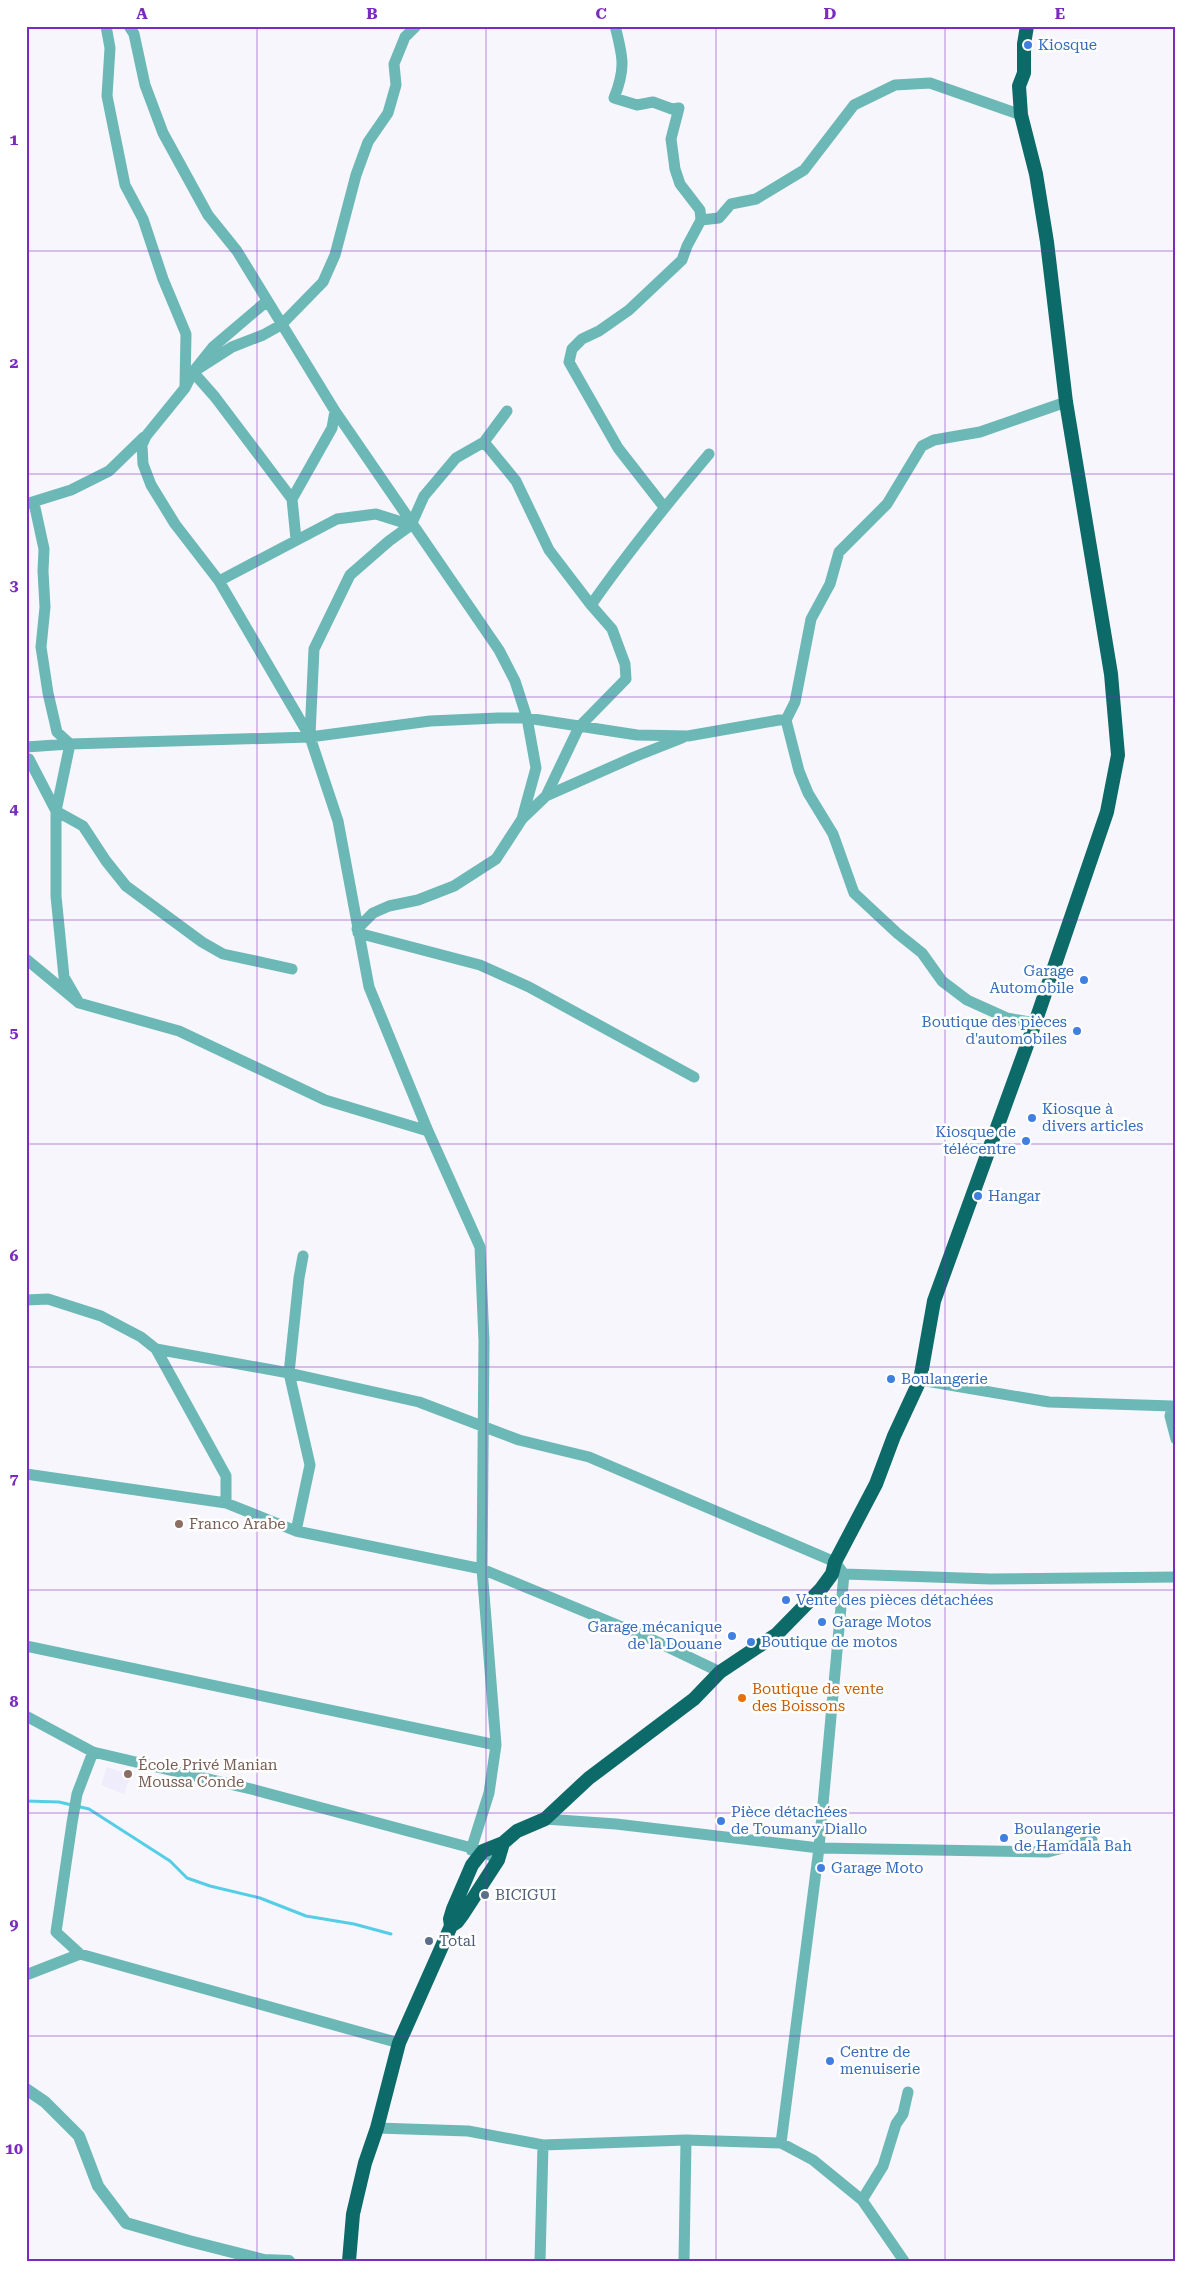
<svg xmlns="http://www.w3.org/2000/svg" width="1202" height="2287" font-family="'Roboto Serif',serif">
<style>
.built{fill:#efedfc}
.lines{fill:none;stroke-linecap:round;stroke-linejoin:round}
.stream{stroke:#55cde6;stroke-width:3}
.minor{stroke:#6bb8b6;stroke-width:11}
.tertiary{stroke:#6bb8b6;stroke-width:12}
.trunk{stroke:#0c6a69;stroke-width:14}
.grid{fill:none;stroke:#7b2cbf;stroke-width:1;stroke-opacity:0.55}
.shop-dot{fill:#3f7fe0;stroke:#fff;stroke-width:2}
.education-dot{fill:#8d6e63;stroke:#fff;stroke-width:2}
.food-dot{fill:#e8710a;stroke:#fff;stroke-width:2}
.service-dot{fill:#5c6f8a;stroke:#fff;stroke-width:2}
.labels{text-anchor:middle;stroke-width:5;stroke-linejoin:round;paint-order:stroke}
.shop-label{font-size:15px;fill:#366cbe;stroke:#fff;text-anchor:start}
.education-label{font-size:15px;fill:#785e54;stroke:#fff;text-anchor:start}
.food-label{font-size:15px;fill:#c56008;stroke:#fff;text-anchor:start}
.service-label{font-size:15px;fill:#4e5e75;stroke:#fff;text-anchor:start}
.neatline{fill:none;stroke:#7b2cbf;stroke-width:2}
.grid-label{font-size:16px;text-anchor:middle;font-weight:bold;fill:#7b2cbf}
</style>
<rect width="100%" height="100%" fill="#f7f6fc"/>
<!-- built -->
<path class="built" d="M 107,1767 L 131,1775 L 124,1794 L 101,1785 Z"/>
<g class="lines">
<!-- stream -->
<path class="stream" d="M 26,1801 L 59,1802 L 89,1809 L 170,1861 L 187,1878 L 210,1886 L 260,1898 L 306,1916 L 354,1924 L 391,1934"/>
<!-- minor -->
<path class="minor" d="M 106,26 L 110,48 L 107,96 L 125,185 L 143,219 L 163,279 L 186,334 L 185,386
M 129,26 L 134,34 L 145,85 L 163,133 L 208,215 L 237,251 L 335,411 L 499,650 L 515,681 L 527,718 L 536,768 L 522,819 L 496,859 L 454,886 L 418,900 L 389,906 L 373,913 L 357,929
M 416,26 L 405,37 L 394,64 L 396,85 L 388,113 L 368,142 L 356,175 L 335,255 L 323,282 L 281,325 L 263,335 L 232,347 L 193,372 L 185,388 L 146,436 L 142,445 L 143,464 L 151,485 L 175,524 L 219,581 L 310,737 L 338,821 L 369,987 L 428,1131 L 480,1247 L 484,1341 L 482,1569 L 496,1745 L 489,1793 L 471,1850
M 615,26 C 623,57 626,68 614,98 L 637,105 L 653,102 L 672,109 L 679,108 L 671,139 L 675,169 L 680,184 L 700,210 L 701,220 L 687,246 L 682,260 L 629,310 L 599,331 L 582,339 L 572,349 L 569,362 L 618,448 L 664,507
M 701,220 L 719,218 L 731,204 L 756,199 L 804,170 L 854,105 L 895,85 L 930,83 L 1021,115
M 267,301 L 213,347 L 193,372 L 215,397 L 292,499 L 296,539
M 484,442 L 516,481 L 549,550 L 591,605 L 612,629 L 625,664 L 626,679 L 579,727 L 546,796 L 523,818
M 292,499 L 332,428 L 335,411
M 34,503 L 44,549 L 43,571 L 45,607 L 41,647 L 48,693 L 57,732 L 70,744 L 56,811 L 56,896 L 64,977 L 79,1003
M 26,504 L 71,490 L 109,471 L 144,437
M 219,581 L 337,519 L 376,514 L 411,525
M 591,605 C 628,552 667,504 709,454
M 786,720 L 799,771 L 808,793 L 833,834 L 854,893 L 897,933 L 922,953 L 942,981 L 967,1000 L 1007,1018 L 1035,1023
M 310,735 L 314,649 L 350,575 L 389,541 L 411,525 L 424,496 L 456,458 L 484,442 L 507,411
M 26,747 L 70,744 L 310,737 L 430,721 L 498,718 L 527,718 L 637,735 L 688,736 L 779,720 L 786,720 L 795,702 L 811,619 L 830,584 L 839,552 L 887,504 L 922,446 L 934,440 L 980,432 L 1066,402
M 26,758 L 29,759 L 56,811 L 83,826 L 106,861 L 126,886 L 202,942 L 223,954 L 292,969
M 546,796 L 634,757 L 682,738
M 358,933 L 480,965 L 529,987 L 694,1077
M 26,959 L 79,1003 L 179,1031 L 325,1100 L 428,1131
M 26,1300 L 48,1299 L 101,1316 L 141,1337 L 156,1349 L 289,1373 L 419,1402 L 519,1440 L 589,1457 L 835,1562 L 844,1574 L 991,1579 L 1176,1577
M 156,1349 L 226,1476 L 226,1503
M 920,1380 L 1049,1402 L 1172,1406 L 1170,1416 L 1176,1439
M 26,1474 L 226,1503 L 296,1531 L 482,1569 L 651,1639 L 720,1672
M 296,1531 L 310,1465 L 289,1373 L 299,1278 L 303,1256
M 844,1574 L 819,1848 L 781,2143 L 813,2160 L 862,2200 L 904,2261
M 26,1646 L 496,1745
M 26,1716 L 93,1752 L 255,1790 L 483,1851 L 498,1860
M 93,1752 L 77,1794 L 72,1823 L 56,1932 L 80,1954 L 399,2043
M 545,1819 L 616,1824 L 819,1848 L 1048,1852 L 1092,1840
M 26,1975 L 80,1954
M 377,2128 L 468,2131 L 543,2145 L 686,2140 L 781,2143
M 862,2200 L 883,2166 L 896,2124 L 903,2114 L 908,2092
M 540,2261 L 543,2145
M 684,2261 L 686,2140"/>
<!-- tertiary -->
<path class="tertiary" d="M 26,2089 L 45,2102 L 79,2136 L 98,2186 L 126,2223 L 189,2241 L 264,2260 L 289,2261"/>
<!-- trunk -->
<path class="trunk" d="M 451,1926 L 457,1922 L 463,1914 L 498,1860 L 503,1843
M 349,2261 L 353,2214 L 365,2163 L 377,2128 L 399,2043 L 451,1926 L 450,1919 L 453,1909 L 472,1865 L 483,1851 L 503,1843 L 517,1831 L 545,1819 L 589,1778 L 694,1699 L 720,1672 L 777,1634 L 821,1589 L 832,1574 L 835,1562 L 876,1484 L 894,1436 L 920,1380 L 934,1301 L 1035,1023 L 1107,812 L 1118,755 L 1111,674 L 1066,402 L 1047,242 L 1036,174 L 1021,115 L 1019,86 L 1024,73 L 1024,44 L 1027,26"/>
</g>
<!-- grid -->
<path class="grid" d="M 257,26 L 257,2261M 486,26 L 486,2261M 716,26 L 716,2261M 945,26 L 945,2261M 26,251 L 1176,251M 26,474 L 1176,474M 26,697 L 1176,697M 26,920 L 1176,920M 26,1144 L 1176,1144M 26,1367 L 1176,1367M 26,1590 L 1176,1590M 26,1813 L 1176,1813M 26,2036 L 1176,2036"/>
<!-- markers -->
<g class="shop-dot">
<circle cx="1028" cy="45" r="5"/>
<circle cx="1084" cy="980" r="5"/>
<circle cx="1077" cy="1031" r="5"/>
<circle cx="1032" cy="1118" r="5"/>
<circle cx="1026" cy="1141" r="5"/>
<circle cx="978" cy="1196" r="5"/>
<circle cx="891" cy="1379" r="5"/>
<circle cx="786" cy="1600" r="5"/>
<circle cx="822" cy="1622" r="5"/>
<circle cx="732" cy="1636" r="5"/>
<circle cx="751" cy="1642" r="5"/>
<circle cx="721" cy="1821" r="5"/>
<circle cx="1004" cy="1838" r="5"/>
<circle cx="821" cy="1868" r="5"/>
<circle cx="830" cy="2061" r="5"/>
</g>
<g class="education-dot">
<circle cx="179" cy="1524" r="5"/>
<circle cx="128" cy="1774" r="5"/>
</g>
<circle class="food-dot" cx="742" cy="1698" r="5"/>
<g class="service-dot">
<circle cx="485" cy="1895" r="5"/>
<circle cx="429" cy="1941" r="5"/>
</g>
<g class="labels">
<!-- shop labels -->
<g class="shop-label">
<text x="1038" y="50">Kiosque</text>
<text x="1074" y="976" text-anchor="end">Garage<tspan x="1074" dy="17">Automobile</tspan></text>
<text x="1067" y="1027" text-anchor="end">Boutique des pièces<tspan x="1067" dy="17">d'automobiles</tspan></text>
<text x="1042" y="1114">Kiosque à<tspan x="1042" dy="17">divers articles</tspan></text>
<text x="1016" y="1137" text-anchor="end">Kiosque de<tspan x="1016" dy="17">télécentre</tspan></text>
<text x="988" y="1201">Hangar</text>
<text x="901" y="1384">Boulangerie</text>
<text x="796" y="1605">Vente des pièces détachées</text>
<text x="832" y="1627">Garage Motos</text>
<text x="722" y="1632" text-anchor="end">Garage mécanique<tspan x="722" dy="17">de la Douane</tspan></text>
<text x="761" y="1647">Boutique de motos</text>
<text x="731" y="1817">Pièce détachées<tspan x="731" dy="17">de Toumany Diallo</tspan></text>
<text x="1014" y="1834">Boulangerie<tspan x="1014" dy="17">de Hamdala Bah</tspan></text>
<text x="831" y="1873">Garage Moto</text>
<text x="840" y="2057">Centre de<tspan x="840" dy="17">menuiserie</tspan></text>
</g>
<!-- education labels -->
<g class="education-label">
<text x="189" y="1529">Franco Arabe</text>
<text x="138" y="1770">École Privé Manian<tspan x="138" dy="17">Moussa Conde</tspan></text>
</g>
<!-- food labels -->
<g class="food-label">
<text x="752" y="1694">Boutique de vente<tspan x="752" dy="17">des Boissons</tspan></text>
</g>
<!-- service labels -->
<g class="service-label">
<text x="495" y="1900">BICIGUI</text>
<text x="439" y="1946">Total</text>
</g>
</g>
<!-- border -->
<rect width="1202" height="2287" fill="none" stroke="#ffffff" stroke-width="55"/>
<rect x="28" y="28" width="1146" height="2232" class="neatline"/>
<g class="grid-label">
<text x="142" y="19">A</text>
<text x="372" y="19">B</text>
<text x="601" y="19">C</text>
<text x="830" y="19">D</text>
<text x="1060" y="19">E</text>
<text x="14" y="145">1</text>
<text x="14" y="368">2</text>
<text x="14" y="591">3</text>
<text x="14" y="814">4</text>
<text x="14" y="1038">5</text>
<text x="14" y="1261">6</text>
<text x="14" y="1484">7</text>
<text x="14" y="1707">8</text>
<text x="14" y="1930">9</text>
<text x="14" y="2154">10</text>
</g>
</svg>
